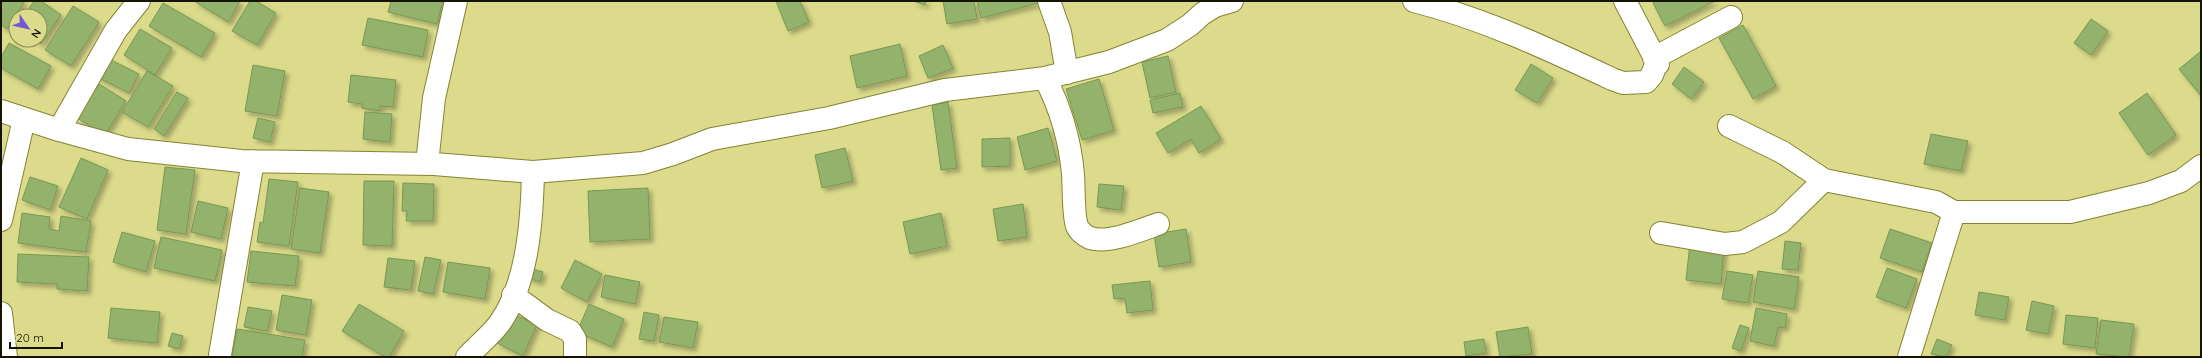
<svg xmlns="http://www.w3.org/2000/svg" width="2202" height="358" font-family="Quicksand,sans-serif">
<style>
.building{fill:#93b36d;stroke:#799752;filter:url(#shadow)}
.lines{fill:none;stroke-linecap:round;stroke-linejoin:round}
.minor-casing{stroke:#848333;stroke-width:24}
.minor{stroke:#fff;stroke-width:22}
</style>
<defs>
<filter id="shadow"><feDropShadow dx="3.5" dy="3.5" stdDeviation="2" flood-color="#0004"/></filter>
</defs>
<rect width="100%" height="100%" fill="#dbdb8b"/>
<!-- building -->
<path class="building" d="M 1,1 L 25,1 L 7,29 L 1,25 Z
M 34,1 L 41,1 L 61,15 L 41,44 L 35,40 L 40,40 L 40,16 L 24,16 Z
M 194,1 L 240,1 L 228,22 Z
M 250,1 L 256,1 L 276,13 L 257,45 L 232,31 Z
M 391,1 L 443,1 L 437,24 L 388,12 Z
M 776,1 L 800,1 L 809,22 L 788,31 Z
M 913,1 L 926,1 L 925,5 Z
M 943,1 L 974,1 L 977,19 L 947,24 Z
M 977,1 L 1039,1 L 1039,3 L 981,18 Z
M 1657,1 L 1715,1 L 1665,26 L 1653,3 Z
M 163,3 L 215,33 L 201,57 L 149,26 Z
M 73,6 L 99,22 L 71,66 L 45,50 Z
M 368,18 L 428,30 L 423,57 L 362,45 Z
M 2091,19 L 2108,31 L 2091,55 L 2074,43 Z
M 1743,25 L 1776,86 L 1753,99 L 1719,38 Z
M 140,29 L 172,48 L 155,75 L 124,55 Z
M 9,43 L 51,66 L 38,89 L 1,68 L 1,57 Z
M 900,44 L 907,76 L 857,88 L 850,56 Z
M 943,45 L 953,68 L 928,78 L 919,56 Z
M 2201,51 L 2201,96 L 2179,69 Z
M 1168,56 L 1176,92 L 1150,98 L 1142,62 Z
M 105,57 L 139,74 L 129,93 L 95,76 Z
M 1531,64 L 1553,78 L 1537,103 L 1515,90 Z
M 253,65 L 285,71 L 277,116 L 245,111 Z
M 1684,67 L 1704,82 L 1691,99 L 1672,84 Z
M 147,71 L 173,86 L 148,127 L 122,112 Z
M 351,75 L 396,80 L 393,107 L 380,106 L 380,111 L 362,108 L 362,104 L 348,102 Z
M 1099,79 L 1114,130 L 1082,140 L 1066,89 Z
M 99,84 L 126,101 L 105,135 L 77,118 Z
M 177,92 L 188,98 L 164,136 L 154,129 Z
M 1180,93 L 1183,107 L 1153,113 L 1150,100 Z
M 2147,93 L 2176,135 L 2148,155 L 2119,113 Z
M 948,102 L 957,168 L 941,170 L 932,105 Z
M 1201,106 L 1221,139 L 1199,153 L 1191,139 L 1168,153 L 1156,133 Z
M 365,112 L 392,114 L 390,142 L 363,139 Z
M 258,118 L 275,122 L 270,142 L 253,138 Z
M 1048,128 L 1057,161 L 1025,170 L 1017,137 Z
M 1931,134 L 1968,141 L 1961,171 L 1924,164 Z
M 1010,138 L 1010,166 L 982,167 L 982,139 Z
M 845,148 L 853,181 L 822,188 L 815,155 Z
M 81,158 L 108,170 L 87,219 L 59,207 Z
M 165,167 L 195,170 L 186,234 L 157,230 Z
M 30,177 L 58,186 L 50,210 L 22,200 Z
M 269,179 L 298,182 L 289,246 L 257,242 L 260,222 L 263,223 Z
M 364,181 L 394,181 L 392,246 L 363,245 Z
M 403,183 L 434,184 L 433,221 L 406,221 L 407,211 L 402,211 Z
M 1099,184 L 1124,186 L 1121,210 L 1097,207 Z
M 300,188 L 329,192 L 320,253 L 291,249 Z
M 648,188 L 650,239 L 590,242 L 588,191 Z
M 198,201 L 228,208 L 221,239 L 191,232 Z
M 1023,204 L 1027,237 L 998,241 L 993,209 Z
M 22,213 L 50,217 L 49,229 L 59,231 L 61,216 L 91,221 L 86,252 L 18,243 Z
M 941,213 L 947,246 L 910,254 L 903,222 Z
M 1186,229 L 1191,262 L 1159,267 L 1154,234 Z
M 1890,229 L 1932,243 L 1922,272 L 1880,258 Z
M 122,232 L 155,241 L 146,272 L 113,262 Z
M 161,237 L 222,250 L 215,281 L 154,268 Z
M 1785,241 L 1801,243 L 1798,270 L 1782,269 Z
M 1690,243 L 1724,247 L 1721,284 L 1686,280 Z
M 251,251 L 299,256 L 295,286 L 247,282 Z
M 18,254 L 89,257 L 87,291 L 57,289 L 57,284 L 17,282 Z
M 425,257 L 441,260 L 433,294 L 418,291 Z
M 388,258 L 415,261 L 411,290 L 384,287 Z
M 575,260 L 602,274 L 587,302 L 561,288 Z
M 448,262 L 490,268 L 485,299 L 443,292 Z
M 529,268 L 543,272 L 540,282 L 526,277 Z
M 1887,268 L 1917,279 L 1906,308 L 1876,297 Z
M 1727,271 L 1753,275 L 1748,303 L 1722,299 Z
M 1758,271 L 1799,277 L 1794,309 L 1753,302 Z
M 605,275 L 640,282 L 635,304 L 601,297 Z
M 1150,281 L 1153,310 L 1127,313 L 1125,298 L 1114,299 L 1112,285 Z
M 1979,292 L 2009,297 L 2005,320 L 1975,315 Z
M 282,295 L 312,300 L 306,335 L 276,330 Z
M 2032,301 L 2054,306 L 2048,334 L 2026,330 Z
M 359,304 L 404,331 L 389,357 L 385,357 L 342,331 Z
M 589,304 L 624,319 L 612,347 L 577,332 Z
M 248,307 L 272,311 L 267,331 L 244,327 Z
M 111,308 L 160,312 L 157,343 L 108,338 Z
M 1756,308 L 1787,314 L 1785,328 L 1778,327 L 1774,346 L 1750,341 Z
M 644,312 L 659,315 L 654,341 L 639,339 Z
M 512,313 L 537,325 L 523,356 L 497,343 Z
M 2066,315 L 2098,318 L 2095,348 L 2063,344 Z
M 664,317 L 698,322 L 693,348 L 659,342 Z
M 2101,320 L 2134,324 L 2129,357 L 2096,354 Z
M 1740,325 L 1749,328 L 1741,351 L 1732,348 Z
M 1528,327 L 1532,354 L 1500,357 L 1496,332 Z
M 237,329 L 305,340 L 302,357 L 232,357 Z
M 172,333 L 183,336 L 179,349 L 168,346 Z
M 1484,339 L 1486,353 L 1466,356 L 1464,342 Z
M 1937,339 L 1952,345 L 1946,357 L 1931,354 Z"/>
<g class="lines">
<!-- minor casing -->
<g class="minor-casing">
<path id="minor" d="M 1049,1 L 1060,32 L 1067,73
M 1414,1 C 1484,19 1546,48 1612,79 L 1623,83 L 1646,82 L 1652,75 L 1656,64 L 1658,64 L 1625,1
M 1654,58 L 1731,17
M 1045,78 C 1060,107 1070,141 1073,174 C 1074,187 1073,215 1077,226 C 1079,231 1085,236 1090,238 C 1109,244 1141,230 1158,224
M 1,111 L 59,130 L 116,30 L 139,1
M 1729,126 L 1782,152 L 1824,180 L 1936,202 L 1954,212 L 2070,212 L 2149,193 L 2181,181 L 2201,166
M 59,130 L 128,149 L 241,161 L 434,164 L 533,172 L 643,163 L 673,154 L 712,139 L 829,118 L 945,90 L 1045,78 L 1109,62 L 1167,40 L 1190,25 L 1202,14 L 1215,6 L 1232,1
M 427,164 L 434,98 L 456,1
M 1,220 L 24,119
M 1661,233 L 1725,244 L 1743,242 L 1781,222 L 1824,180
M 513,295 L 547,320 L 570,331 L 575,339 L 575,357
M 1,313 L 6,357
M 220,355 L 253,161
M 467,357 C 477,346 490,336 499,324 C 528,284 532,220 533,172
M 1909,357 L 1954,212"/>
</g>
<!-- minor -->
<use href="#minor" class="minor"/>
</g>
<!-- border -->
<rect width="2202" height="358" fill="none" stroke="#151400" stroke-width="4"/>
<!-- north arrow -->
<g transform="translate(28 28) rotate(124)"><circle r="19" fill="#dbdb8b" stroke="#8c8b53"/>
<path d="M0-3L7 15L0 10L-7 15Z" fill="#7259d3"/>
<text y="-6" font-size="11" font-weight="bold" text-anchor="middle" fill="#151400">N</text>
</g>
<!-- scale -->
<path d="M10 342v6h52v-6" fill="none" stroke="#151400" stroke-width="2"/>
<text x="16" y="342" font-size="12" fill="#151400" stroke="#dbdb8b" stroke-width="3" paint-order="stroke">20 m</text>
</svg>
